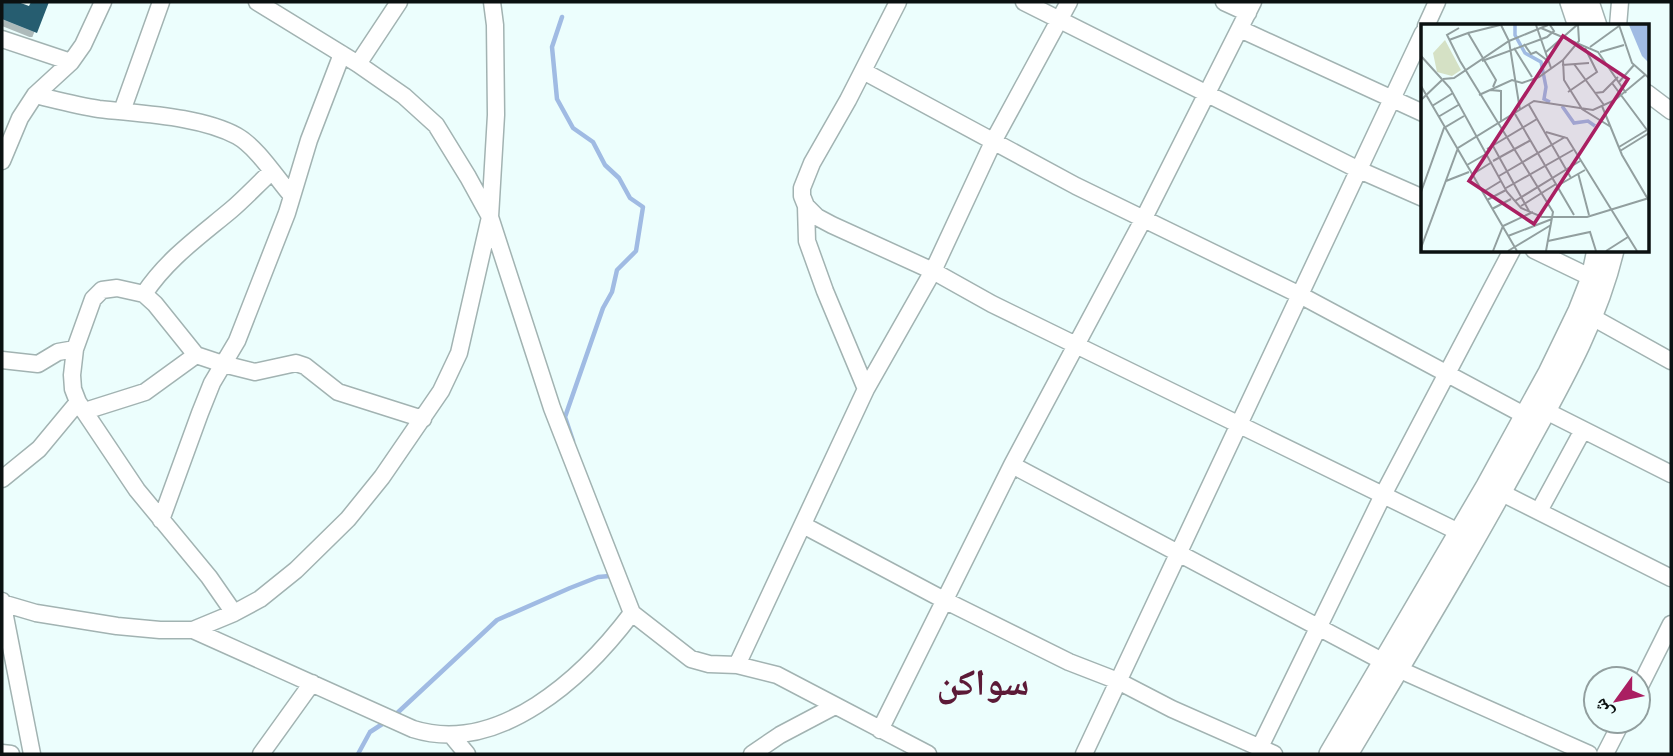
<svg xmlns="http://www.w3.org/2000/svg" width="1673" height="756" font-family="'DM Sans','Noto Naskh Arabic',sans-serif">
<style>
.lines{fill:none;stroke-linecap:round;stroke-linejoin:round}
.stream{stroke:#a0bbe3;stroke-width:4.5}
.building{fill:#275d70;filter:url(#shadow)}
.minor-casing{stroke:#a2b3b2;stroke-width:19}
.major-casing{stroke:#a2b3b2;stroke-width:24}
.minor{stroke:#fff;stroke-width:16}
.major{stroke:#fff;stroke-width:21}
.labels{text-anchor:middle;stroke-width:7;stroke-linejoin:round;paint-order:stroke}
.town-label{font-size:37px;font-weight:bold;fill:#5c1a37;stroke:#ecfefd}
.inset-river{fill:none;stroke:#a0bbe3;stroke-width:3.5}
.inset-road{fill:none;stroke:#929f9f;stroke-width:2}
.view{fill:#aa1f62;fill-opacity:0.15;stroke:#aa1f62;stroke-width:3.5}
.inset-edge{fill:none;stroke:#0b1111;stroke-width:3.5}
</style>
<defs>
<filter id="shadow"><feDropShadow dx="-5" dy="5" stdDeviation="0" flood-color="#0004"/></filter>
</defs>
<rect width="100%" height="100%" fill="#ecfefd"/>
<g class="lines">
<!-- stream -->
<path class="stream" d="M 562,17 L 552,47 L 557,99 L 573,128 L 593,142 L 605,165 L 619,178 L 630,198 L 643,207 L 636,251 L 617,270 L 612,292 L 603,308 L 565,417 L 573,441
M 394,716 L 497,620 L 570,588 L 598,577 L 610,576 L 610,574
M 358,754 L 370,732 L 387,721"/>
</g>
<!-- building -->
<path class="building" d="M 2,2 L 18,2 L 29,6 L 31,2 L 49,2 L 37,33 L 2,19 Z"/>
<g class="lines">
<!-- minor casing -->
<g class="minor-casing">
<path id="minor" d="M 257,2 L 358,64 L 404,96 L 436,125 L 468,177 L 490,217 L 552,408 L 632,613 L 691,659 L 709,664 L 737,665 L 777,675 L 928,754
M 1024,2 L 1357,169 L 1423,198
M 1224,2 L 1248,13
M 1426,26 L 1437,2
M 1618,26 L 1620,2
M 1240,29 L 1423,113
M 2,39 L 71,62
M 358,64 L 399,2
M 863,71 L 1076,186 L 1300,295 L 1526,416
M 1647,93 L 1671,111
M 35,95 C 56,100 78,106 99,109 C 141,114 200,116 237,136 C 257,147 277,179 292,196
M 122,111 L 161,2
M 2,161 L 20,118 L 35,95 L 71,62 L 83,45 L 103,2
M 806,206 L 817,217 L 832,225 L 933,271 L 992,304 L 1467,536
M 1534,250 L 1592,278
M 144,294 C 167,259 200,236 231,210 C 245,198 258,184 271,172
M 1592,317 L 1671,361
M 2,360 L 38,364 L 58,352 L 75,349
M 866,389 L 825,291 L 807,241 L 806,206 L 802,196 L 802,188 L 812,163 L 848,100 L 898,2
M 85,411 L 145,392 L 196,355
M 1546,411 L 1671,474
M 1012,465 L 1384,662
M 2,479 L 39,449 L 78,402
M 1492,488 L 1671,578
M 1539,511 L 1583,430
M 161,520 L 200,413 L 212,383 L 237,341 L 287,213 L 309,140 L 342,54
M 803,525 L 944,600 L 1069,662 L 1118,681 L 1172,709 L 1274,754
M 2,601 L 32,754
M 2,603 L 36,613 L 117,626 L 160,630 L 193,630 L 234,613 L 260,599 L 296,570 L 348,519 L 382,477 L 441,391 L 459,353 L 490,217 L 496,115 L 495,25 L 492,2
M 234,613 L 209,577 L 137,490 L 78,402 L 73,389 L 72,375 L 75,349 L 93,299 L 102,290 L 117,288 L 144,294 L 155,304 L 196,355 L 223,364 L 255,372 L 296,363 L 305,366 L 338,392 L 423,419
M 193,630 L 413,729 C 499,756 584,677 632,613
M 737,665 L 866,389 L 933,271 L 994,140 L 1069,2
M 1398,669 L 1589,754
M 1638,690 L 1671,624
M 880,730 L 1012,465 L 1144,218 L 1253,2
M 452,736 L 467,754
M 1260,747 L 1383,495 L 1512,250
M 2,753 L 11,754
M 261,754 L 312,683
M 752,754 L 780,735 L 835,706
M 1084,754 L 1423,33
M 1605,754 L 1622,721"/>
</g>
<!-- major casing -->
<g class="major-casing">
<path id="major" d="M 1571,2 L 1579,26
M 1588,2 L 1596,26
M 1330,754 L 1487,486 L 1549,373 L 1579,311 L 1592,278 L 1598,250
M 1347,754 C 1407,653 1468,553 1524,449 C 1559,385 1596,322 1613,250"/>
</g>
<!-- minor -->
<use href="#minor" class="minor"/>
<!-- major -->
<use href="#major" class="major"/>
</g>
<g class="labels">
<!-- town labels -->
<g class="town-label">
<text x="983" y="695">سواكن</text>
</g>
</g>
<!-- overview -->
<g transform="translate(1421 24)">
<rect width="228" height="228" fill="#ecfefd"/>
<path d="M 24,16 L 40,46 L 31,52 L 16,48 L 12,29 Z" fill="#d5e1c5"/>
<path d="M 208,1 L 227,1 L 227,38 L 221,32 Z" fill="#a0bbe3"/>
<path class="inset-river" d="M 94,1 L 94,11 L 104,29 L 120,38 L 125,63 L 123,75 L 129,78M 141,82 L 153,99 L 167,97 L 174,102"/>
<path class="inset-road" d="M 80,1 L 88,17 L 99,86M 115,1 L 130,44M 157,1 L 158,17 L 142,36 L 143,56 L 161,85 L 190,103M 198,1 L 211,39 L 228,54M 38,4 L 26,11 L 39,37 L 132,188 L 125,227M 120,4 L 177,28 L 205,69M 47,9 L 79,1M 28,16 L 47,9 L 75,56 L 72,63M 103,20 L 110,30 L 115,28 L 127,37M 169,23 L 198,2M 93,24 L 111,53M 125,28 L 156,1M 179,28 L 203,21M 0,32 L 29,64 L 86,168 L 100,184 L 121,193 L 166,193 L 228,174M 61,37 L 126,13 L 133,7 L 129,1M 153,40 L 183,81M 141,41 L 168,39M 22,55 L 33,54 L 88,17 L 127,1M 198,58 L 213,41M 191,59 L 226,106M 0,62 L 96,227M 69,66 L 80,67 L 80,98M 147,68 L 176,48 L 164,24M 174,69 L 182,68 L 197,53M 58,71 L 91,56 L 101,59 L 118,53 L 142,36M 0,76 L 21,56M 108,81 L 150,154M 11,82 L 32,69M 181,82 L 201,131 L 228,177M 94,90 L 153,191M 17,93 L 39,80M 125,108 L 146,114 L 216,227M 72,122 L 108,187M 198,123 L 226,106M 66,125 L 116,95M 199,127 L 228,109M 72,137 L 110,116M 46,141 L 65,130M 157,149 L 168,191M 52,150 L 71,138M 78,152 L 144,113M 25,157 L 48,148M 136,162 L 164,146M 85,164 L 152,126M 0,168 L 23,104 L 43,92M 62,168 L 80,157M 66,176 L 85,166M 94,177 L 159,137M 100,182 L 135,160M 71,185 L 90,175M 87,212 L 131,195M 127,217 L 169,208 L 175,227M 0,224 L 37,124 L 113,77 L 172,86 L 194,76 L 224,51M 72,227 L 82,202 L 112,188M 87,227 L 130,201M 185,227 L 207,213"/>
<path class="view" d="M 142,12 L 207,55 L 113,200 L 48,157 Z"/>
<rect width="228" height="228" class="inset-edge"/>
</g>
<!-- border -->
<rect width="1673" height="756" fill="none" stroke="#0b1111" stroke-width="7"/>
<!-- north arrow -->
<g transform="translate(1617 700) rotate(237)"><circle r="33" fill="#ecfefd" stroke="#929f9f" stroke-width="2"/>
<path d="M0-5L12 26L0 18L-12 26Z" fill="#aa1f62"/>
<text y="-10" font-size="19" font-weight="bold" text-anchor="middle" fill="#0b1111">ش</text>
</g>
</svg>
